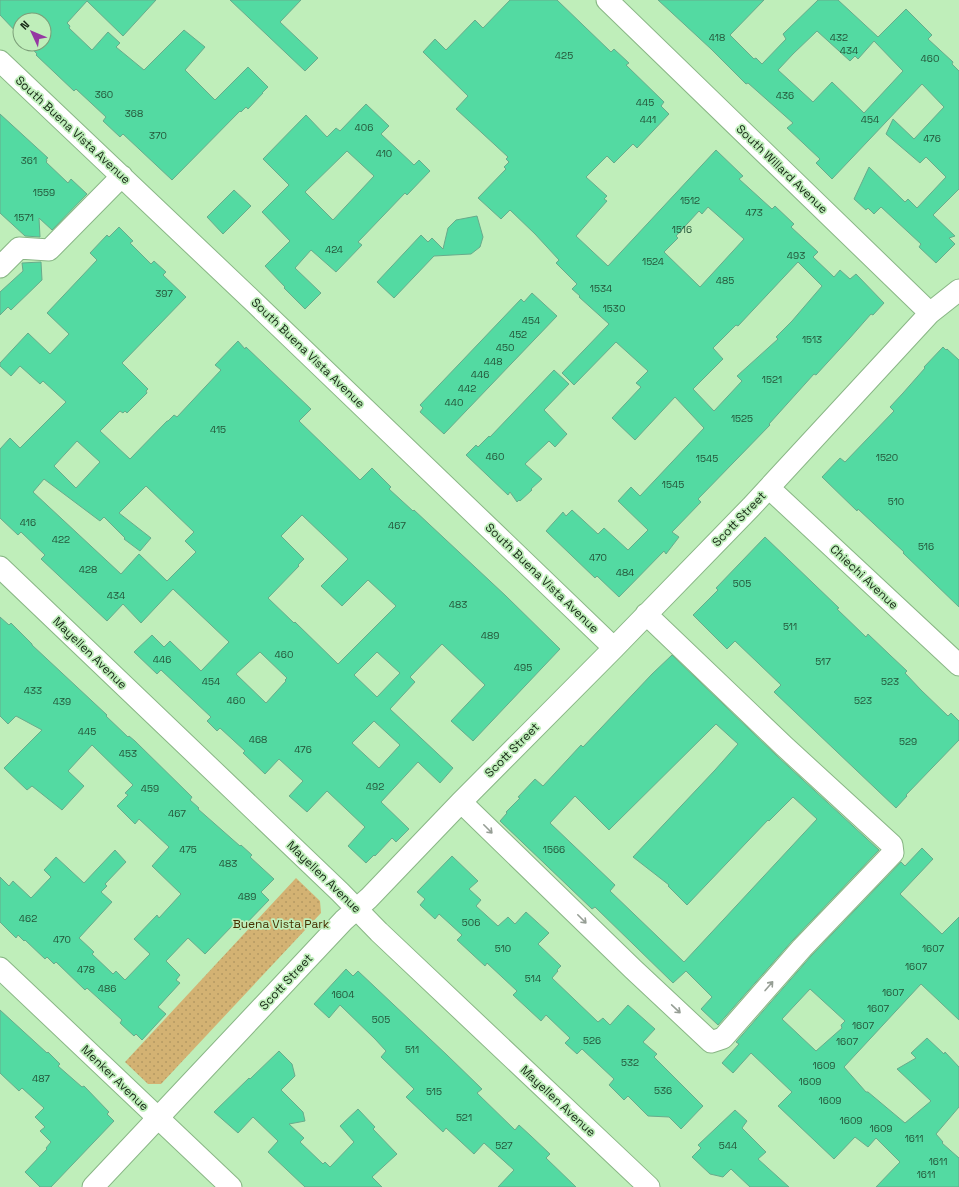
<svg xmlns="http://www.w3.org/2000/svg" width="959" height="1187" font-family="'Space Grotesk',sans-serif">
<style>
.park{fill:url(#park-dots)}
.building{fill:#53daa2;stroke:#68ab8b;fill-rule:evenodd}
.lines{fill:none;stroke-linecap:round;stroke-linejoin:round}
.minor-casing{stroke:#89b685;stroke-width:23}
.minor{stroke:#fff;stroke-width:21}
.oneway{stroke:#969e95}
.labels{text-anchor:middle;stroke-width:3.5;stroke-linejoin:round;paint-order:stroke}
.number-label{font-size:10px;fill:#245438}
.street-label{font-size:12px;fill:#152714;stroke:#bfeeba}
.park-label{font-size:12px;fill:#463000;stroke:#bfeeba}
</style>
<defs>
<pattern id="park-dots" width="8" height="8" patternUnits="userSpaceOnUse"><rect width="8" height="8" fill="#d3b273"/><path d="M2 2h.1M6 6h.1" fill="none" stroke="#b49963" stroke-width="1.8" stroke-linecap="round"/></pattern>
</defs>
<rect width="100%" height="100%" fill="#bfeeba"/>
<!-- park -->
<path class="park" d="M 296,878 L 320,901 L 321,913 L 161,1084 L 148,1084 L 125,1062 Z"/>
<!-- building -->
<path class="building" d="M 0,0 L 156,0 L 123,36 L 87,1 L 67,23 L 70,26 L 69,28 L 92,50 L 108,32 L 120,43 L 116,47 L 144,70 L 184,30 L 205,47 L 185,70 L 215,100 L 248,67 L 268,87 L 262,93 L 263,93 L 248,109 L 246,107 L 241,112 L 240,111 L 172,180 L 123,134 L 120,137 L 103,121 L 106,117 L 76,89 L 74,91 L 36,55 L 37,54 L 28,44 L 44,44 L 44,20 L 20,20 L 20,36 L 0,15 Z
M 230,0 L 301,0 L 280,22 L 318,58 L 305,71 Z
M 510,0 L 557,0 L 611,52 L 614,49 L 629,63 L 626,65 L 664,102 L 661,106 L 669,114 L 637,148 L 633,144 L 614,163 L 607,156 L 586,177 L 607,196 L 604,199 L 607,201 L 576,236 L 608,266 L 716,150 L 743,176 L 739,179 L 772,209 L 775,206 L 794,224 L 791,227 L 818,252 L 813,257 L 834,277 L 840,270 L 850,279 L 856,274 L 884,303 L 873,315 L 871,314 L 849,339 L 816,375 L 814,374 L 769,424 L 770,425 L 698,499 L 701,502 L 672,532 L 679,537 L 666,554 L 664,551 L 619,597 L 597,576 L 595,578 L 546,531 L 563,512 L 566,516 L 572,510 L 598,534 L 604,528 L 628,550 L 648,530 L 618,501 L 631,487 L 640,496 L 704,428 L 675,397 L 635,440 L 612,418 L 641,387 L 636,383 L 648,371 L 616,342 L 574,385 L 562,373 L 609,324 L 579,297 L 580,296 L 572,289 L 577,284 L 556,263 L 559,260 L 535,234 L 510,210 L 501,219 L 478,198 L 506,169 L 504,167 L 509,162 L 506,159 L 508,157 L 456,109 L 468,96 L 423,52 L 435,39 L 446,50 L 475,20 L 483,28 ZM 708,207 L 744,239 L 700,287 L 664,252 L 678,238 L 676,236 L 699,211 L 702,214 ZM 798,262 L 822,286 L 792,321 L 776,337 L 778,339 L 737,376 L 742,381 L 714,411 L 693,389 L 723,359 L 713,348 L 736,325 L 738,326 Z
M 658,0 L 764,0 L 730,35 L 754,59 L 756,58 L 762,64 L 786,39 L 783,34 L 818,0 L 838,0 L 878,37 L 906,9 L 932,35 L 928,39 L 953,62 L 952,64 L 959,71 L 959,189 L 933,215 L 955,236 L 949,238 L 955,244 L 936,263 L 919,247 L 921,244 L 881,207 L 874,214 L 868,208 L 866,210 L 854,199 L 869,167 L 905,202 L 908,199 L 917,208 L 946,177 L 926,157 L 920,163 L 886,134 L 893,119 L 914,139 L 944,107 L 922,84 L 832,179 L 816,163 L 820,159 L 787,128 L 793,123 L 748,83 L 746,84 L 711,49 ZM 817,31 L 850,61 L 855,56 L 858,59 L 874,41 L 903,71 L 864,113 L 832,82 L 813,102 L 778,70 L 793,54 Z
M 366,104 L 389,126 L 381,134 L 414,165 L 419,160 L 430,171 L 407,195 L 405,193 L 358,242 L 362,245 L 336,272 L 311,250 L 295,268 L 321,293 L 305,309 L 284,288 L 285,287 L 265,266 L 290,241 L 262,212 L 289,185 L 263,159 L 306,115 L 327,137 L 336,128 L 340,131 ZM 347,151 L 374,176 L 333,220 L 305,192 Z
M 0,114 L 48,158 L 46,159 L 47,161 L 46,162 L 68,183 L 71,179 L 87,194 L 52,230 L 39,218 L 40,237 L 25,236 L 0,213 Z
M 234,190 L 251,206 L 223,234 L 207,217 Z
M 477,216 L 483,237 L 480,247 L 471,254 L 434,256 L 394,298 L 377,282 L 421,235 L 428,242 L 432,238 L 443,249 L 448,228 L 456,220 Z
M 119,227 L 133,241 L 130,243 L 151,264 L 154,261 L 166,272 L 163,275 L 186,297 L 122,363 L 148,389 L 146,391 L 147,393 L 127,413 L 125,411 L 123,413 L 120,411 L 100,431 L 130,459 L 167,421 L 168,421 L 174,415 L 177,417 L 221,370 L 215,365 L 238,341 L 245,349 L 246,347 L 311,409 L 299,421 L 360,480 L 372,468 L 391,487 L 389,489 L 413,511 L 414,510 L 506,596 L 560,649 L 473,741 L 451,721 L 485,685 L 442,644 L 410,677 L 415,682 L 390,709 L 453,768 L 440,783 L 418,762 L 381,802 L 409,829 L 396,842 L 392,838 L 375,856 L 374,855 L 366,863 L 348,846 L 365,827 L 327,791 L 307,812 L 289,796 L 303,781 L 279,759 L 265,774 L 243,753 L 245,751 L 220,728 L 217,731 L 207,721 L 211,717 L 161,670 L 157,674 L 134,652 L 152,635 L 164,647 L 170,641 L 201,671 L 229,642 L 173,589 L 141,623 L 123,604 L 107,621 L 41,559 L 45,555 L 21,532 L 18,535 L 0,518 L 0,449 L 10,438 L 20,448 L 66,402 L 43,381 L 40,384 L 20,366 L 11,376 L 0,366 L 0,363 L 28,333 L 50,354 L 69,334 L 47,313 L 97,260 L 90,253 L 107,235 L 109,237 ZM 77,441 L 100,462 L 76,488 L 54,466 ZM 44,479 L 100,521 L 104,517 L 125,538 L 124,539 L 140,551 L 151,538 L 119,513 L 146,486 L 194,532 L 185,541 L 196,552 L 167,581 L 139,554 L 121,574 L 33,492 ZM 302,515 L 348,559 L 321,586 L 342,606 L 368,580 L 396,606 L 338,664 L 295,622 L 294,623 L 268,598 L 299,566 L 298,565 L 304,559 L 281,536 ZM 260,652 L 287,678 L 285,680 L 286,681 L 266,703 L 236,674 ZM 377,652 L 400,673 L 377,697 L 354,675 ZM 374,721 L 400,745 L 379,768 L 352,743 Z
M 41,262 L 42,280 L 11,310 L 8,307 L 0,315 L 0,292 L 23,271 L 22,263 Z
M 532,293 L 557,316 L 444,434 L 420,412 L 423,408 L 420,405 L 521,299 L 524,302 Z
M 943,347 L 946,350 L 947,349 L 959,360 L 959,607 L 903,553 L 904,552 L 858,509 L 857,511 L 822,477 L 840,458 L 845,462 L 894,411 L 890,407 L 903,393 L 925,368 L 924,367 Z
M 554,370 L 569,384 L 544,410 L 567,434 L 555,447 L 549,441 L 525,464 L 542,479 L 531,489 L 532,490 L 520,501 L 519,500 L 517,502 L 510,492 L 508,495 L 466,455 L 476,445 L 478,447 L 489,436 L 490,437 Z
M 765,537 L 839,608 L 837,609 L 866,637 L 868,634 L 890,655 L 907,671 L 905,673 L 921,690 L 948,716 L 951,713 L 959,721 L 959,740 L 906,795 L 907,796 L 896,808 L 774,692 L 781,685 L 735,641 L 727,649 L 693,615 L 718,590 L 716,588 Z
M 0,617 L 9,625 L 11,623 L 32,644 L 32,645 L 107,715 L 106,716 L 128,737 L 129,736 L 135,741 L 192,797 L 190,800 L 199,808 L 198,809 L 240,846 L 241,845 L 252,855 L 250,857 L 274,879 L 261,892 L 269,900 L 240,930 L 234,924 L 205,954 L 188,938 L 166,961 L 180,975 L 176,980 L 180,983 L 158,1007 L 166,1014 L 142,1040 L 136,1034 L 134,1036 L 120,1023 L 122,1020 L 87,988 L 85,990 L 56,962 L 54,964 L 47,957 L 45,959 L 25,940 L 24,941 L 18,935 L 16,938 L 0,922 L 0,877 L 9,886 L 13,881 L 31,898 L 51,877 L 44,870 L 56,857 L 84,883 L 115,850 L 126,862 L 105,884 L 107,886 L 101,892 L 112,902 L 79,938 L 94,952 L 92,954 L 113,974 L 116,971 L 125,980 L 150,954 L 134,939 L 157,915 L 159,918 L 181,894 L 152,866 L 169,847 L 139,819 L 135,824 L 117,806 L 128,795 L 125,793 L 133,785 L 92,745 L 68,771 L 84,786 L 62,810 L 32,786 L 27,790 L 4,768 L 42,730 L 16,716 L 8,724 L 0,716 Z
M 672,655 L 776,755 L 879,850 L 793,940 L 718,1025 L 701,1009 L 712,997 L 686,971 L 673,983 L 595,907 L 592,909 L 500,821 L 507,813 L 506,812 L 520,798 L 518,797 L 535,779 L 543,786 L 581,745 L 583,747 L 652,674 ZM 716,724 L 738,744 L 715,770 L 633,857 L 669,885 L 668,886 L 687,905 L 768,820 L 769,821 L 793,797 L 817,819 L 684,962 L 610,891 L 615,885 L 550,823 L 575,796 L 609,830 Z
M 922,848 L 933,859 L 900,894 L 942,934 L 959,917 L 959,1020 L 921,984 L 844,1067 L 866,1092 L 868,1092 L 905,1123 L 931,1101 L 897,1069 L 916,1058 L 911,1053 L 927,1038 L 944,1054 L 945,1052 L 959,1067 L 959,1107 L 936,1134 L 943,1142 L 942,1143 L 959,1158 L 959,1187 L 876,1187 L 900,1162 L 876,1138 L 868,1147 L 855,1137 L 834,1159 L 778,1106 L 792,1092 L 751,1053 L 733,1073 L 722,1063 L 739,1044 L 736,1042 L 811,956 L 901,862 L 905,866 ZM 810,989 L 845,1021 L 841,1025 L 842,1028 L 816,1051 L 782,1019 Z
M 452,856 L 478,881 L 469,889 L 481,900 L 476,906 L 498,926 L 508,917 L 515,924 L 526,912 L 549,933 L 538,944 L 561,966 L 557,970 L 558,971 L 552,978 L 598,1022 L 603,1018 L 610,1025 L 628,1005 L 655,1029 L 643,1042 L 657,1054 L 654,1057 L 703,1106 L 681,1129 L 669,1117 L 648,1116 L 628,1096 L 624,1100 L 609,1085 L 614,1079 L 582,1049 L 577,1054 L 565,1043 L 570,1038 L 546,1015 L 541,1021 L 513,995 L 517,991 L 487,963 L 485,966 L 457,940 L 462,935 L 439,914 L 435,919 L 420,905 L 425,899 L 417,892 Z
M 346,969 L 353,976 L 358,971 L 447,1055 L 482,1089 L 477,1093 L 515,1130 L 519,1125 L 531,1136 L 550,1154 L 546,1158 L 576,1187 L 498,1187 L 514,1170 L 484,1143 L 474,1154 L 446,1128 L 443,1132 L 406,1097 L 414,1089 L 381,1057 L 386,1051 L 375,1039 L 340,1005 L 329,1018 L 314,1004 Z
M 0,1010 L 47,1053 L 48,1052 L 60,1064 L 58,1066 L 82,1087 L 84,1086 L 109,1112 L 107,1114 L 114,1121 L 51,1187 L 40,1187 L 25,1172 L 47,1149 L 46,1148 L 51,1142 L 40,1131 L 45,1127 L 35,1117 L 44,1108 L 22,1088 L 19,1091 L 0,1073 Z
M 279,1051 L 292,1064 L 295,1076 L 281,1090 L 303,1112 L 305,1121 L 289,1124 L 304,1138 L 300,1142 L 323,1164 L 325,1162 L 330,1167 L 354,1142 L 340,1126 L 358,1109 L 375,1127 L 373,1129 L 397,1154 L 372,1177 L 382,1187 L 305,1187 L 268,1152 L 278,1141 L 253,1117 L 238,1133 L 214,1112 L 249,1078 L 250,1079 Z
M 735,1110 L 747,1121 L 742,1128 L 766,1152 L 758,1159 L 789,1187 L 750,1187 L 731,1169 L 723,1177 L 710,1174 L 692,1157 L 701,1148 L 698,1145 Z"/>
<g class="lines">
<!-- minor casing -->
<g class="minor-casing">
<path id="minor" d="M 607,0 L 930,313
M 0,61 L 256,304 L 614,648
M 0,267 L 19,248 L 49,250 L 122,176
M 769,488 L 959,665
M 0,567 L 340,892 L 379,932 L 649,1187
M 461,802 L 633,969 L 711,1042 L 723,1038 L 802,948 L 893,853 L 892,845 L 784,746 L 646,614
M 0,968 L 231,1187
M 93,1187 L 344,920 L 369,898 L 461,802 L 614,648 L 751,507 L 930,313 L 959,290"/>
</g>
<!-- minor -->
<use href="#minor" class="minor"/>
</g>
<!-- one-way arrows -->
<defs><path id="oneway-shaft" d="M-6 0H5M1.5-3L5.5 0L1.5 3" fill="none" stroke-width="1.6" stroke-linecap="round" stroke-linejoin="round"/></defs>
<g class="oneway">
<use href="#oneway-shaft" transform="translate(488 829) rotate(45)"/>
<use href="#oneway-shaft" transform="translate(582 919) rotate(45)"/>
<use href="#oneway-shaft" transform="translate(769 986) rotate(-49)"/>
<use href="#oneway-shaft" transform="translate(676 1009) rotate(43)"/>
</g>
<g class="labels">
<!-- number labels -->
<g class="number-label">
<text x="717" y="41">418</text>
<text x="839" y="41">432</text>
<text x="849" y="54">434</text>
<text x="564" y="59">425</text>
<text x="930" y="62">460</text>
<text x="104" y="98">360</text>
<text x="785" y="99">436</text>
<text x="645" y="106">445</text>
<text x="134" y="117">368</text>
<text x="648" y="123">441</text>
<text x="870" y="123">454</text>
<text x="364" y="131">406</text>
<text x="158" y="139">370</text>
<text x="932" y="142">476</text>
<text x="384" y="157">410</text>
<text x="29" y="164">361</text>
<text x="44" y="196">1559</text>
<text x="690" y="204">1512</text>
<text x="754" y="216">473</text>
<text x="24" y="221">1571</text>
<text x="682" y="233">1516</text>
<text x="334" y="253">424</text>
<text x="796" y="259">493</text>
<text x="653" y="265">1524</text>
<text x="725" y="284">485</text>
<text x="601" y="292">1534</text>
<text x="164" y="297">397</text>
<text x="614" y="312">1530</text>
<text x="531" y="324">454</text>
<text x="518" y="338">452</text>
<text x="812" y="343">1513</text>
<text x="505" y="351">450</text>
<text x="493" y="365">448</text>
<text x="480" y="378">446</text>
<text x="772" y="383">1521</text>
<text x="467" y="392">442</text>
<text x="454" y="406">440</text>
<text x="742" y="422">1525</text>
<text x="218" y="433">415</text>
<text x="495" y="460">460</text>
<text x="887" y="461">1520</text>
<text x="707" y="462">1545</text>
<text x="673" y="488">1545</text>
<text x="896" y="505">510</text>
<text x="28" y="526">416</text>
<text x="397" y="529">467</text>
<text x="61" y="543">422</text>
<text x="926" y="550">516</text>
<text x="598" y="561">470</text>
<text x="88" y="573">428</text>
<text x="625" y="576">484</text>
<text x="742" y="587">505</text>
<text x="116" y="599">434</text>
<text x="458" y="608">483</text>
<text x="790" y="630">511</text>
<text x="490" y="639">489</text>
<text x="284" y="658">460</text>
<text x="162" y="663">446</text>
<text x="823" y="665">517</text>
<text x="523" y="671">495</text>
<text x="211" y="685">454</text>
<text x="890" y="685">523</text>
<text x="33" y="694">433</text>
<text x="236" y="704">460</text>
<text x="863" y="704">523</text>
<text x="62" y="705">439</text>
<text x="87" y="735">445</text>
<text x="258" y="743">468</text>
<text x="908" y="745">529</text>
<text x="303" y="753">476</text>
<text x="128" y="757">453</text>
<text x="375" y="790">492</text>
<text x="150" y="792">459</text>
<text x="177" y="817">467</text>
<text x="188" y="853">475</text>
<text x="554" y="853">1566</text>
<text x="228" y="867">483</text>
<text x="247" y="900">489</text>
<text x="28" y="922">462</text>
<text x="471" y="926">506</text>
<text x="62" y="943">470</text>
<text x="503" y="952">510</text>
<text x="933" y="952">1607</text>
<text x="916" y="970">1607</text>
<text x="86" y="973">478</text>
<text x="533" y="982">514</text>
<text x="107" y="992">486</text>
<text x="893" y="996">1607</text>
<text x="343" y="998">1604</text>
<text x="878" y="1012">1607</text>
<text x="381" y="1023">505</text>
<text x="863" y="1029">1607</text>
<text x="592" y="1044">526</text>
<text x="847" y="1045">1607</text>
<text x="412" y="1053">511</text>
<text x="630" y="1066">532</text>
<text x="824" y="1069">1609</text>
<text x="41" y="1082">487</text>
<text x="810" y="1085">1609</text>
<text x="663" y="1094">536</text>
<text x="434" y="1095">515</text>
<text x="830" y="1104">1609</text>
<text x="464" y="1121">521</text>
<text x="851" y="1124">1609</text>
<text x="881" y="1132">1609</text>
<text x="914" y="1142">1611</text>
<text x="504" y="1149">527</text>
<text x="728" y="1149">544</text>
<text x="938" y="1165">1611</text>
<text x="926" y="1178">1611</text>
</g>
<!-- street labels -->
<g class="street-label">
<text transform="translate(73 130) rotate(43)" y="4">South Buena Vista Avenue</text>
<text transform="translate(782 169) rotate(44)" y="4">South Willard Avenue</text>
<text transform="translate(308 353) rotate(44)" y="4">South Buena Vista Avenue</text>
<text transform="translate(739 519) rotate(-46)" y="4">Scott Street</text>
<text transform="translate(864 577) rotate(43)" y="4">Chiechi Avenue</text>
<text transform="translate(542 578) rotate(44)" y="4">South Buena Vista Avenue</text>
<text transform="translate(90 653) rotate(44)" y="4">Mayellen Avenue</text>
<text transform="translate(512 750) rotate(-45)" y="4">Scott Street</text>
<text transform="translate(324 877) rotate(44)" y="4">Mayellen Avenue</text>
<text transform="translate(286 982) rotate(-47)" y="4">Scott Street</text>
<text transform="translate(115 1078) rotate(44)" y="4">Menker Avenue</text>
<text transform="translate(558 1101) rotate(43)" y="4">Mayellen Avenue</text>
</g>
<!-- park labels -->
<g class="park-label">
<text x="281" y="928">Buena Vista Park</text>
</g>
</g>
<!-- north arrow -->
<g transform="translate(32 32) rotate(314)"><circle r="19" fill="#bfeeba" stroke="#7b9e78"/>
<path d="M0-3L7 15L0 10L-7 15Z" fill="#9538a2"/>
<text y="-6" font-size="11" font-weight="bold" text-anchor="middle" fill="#152714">N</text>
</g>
</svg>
